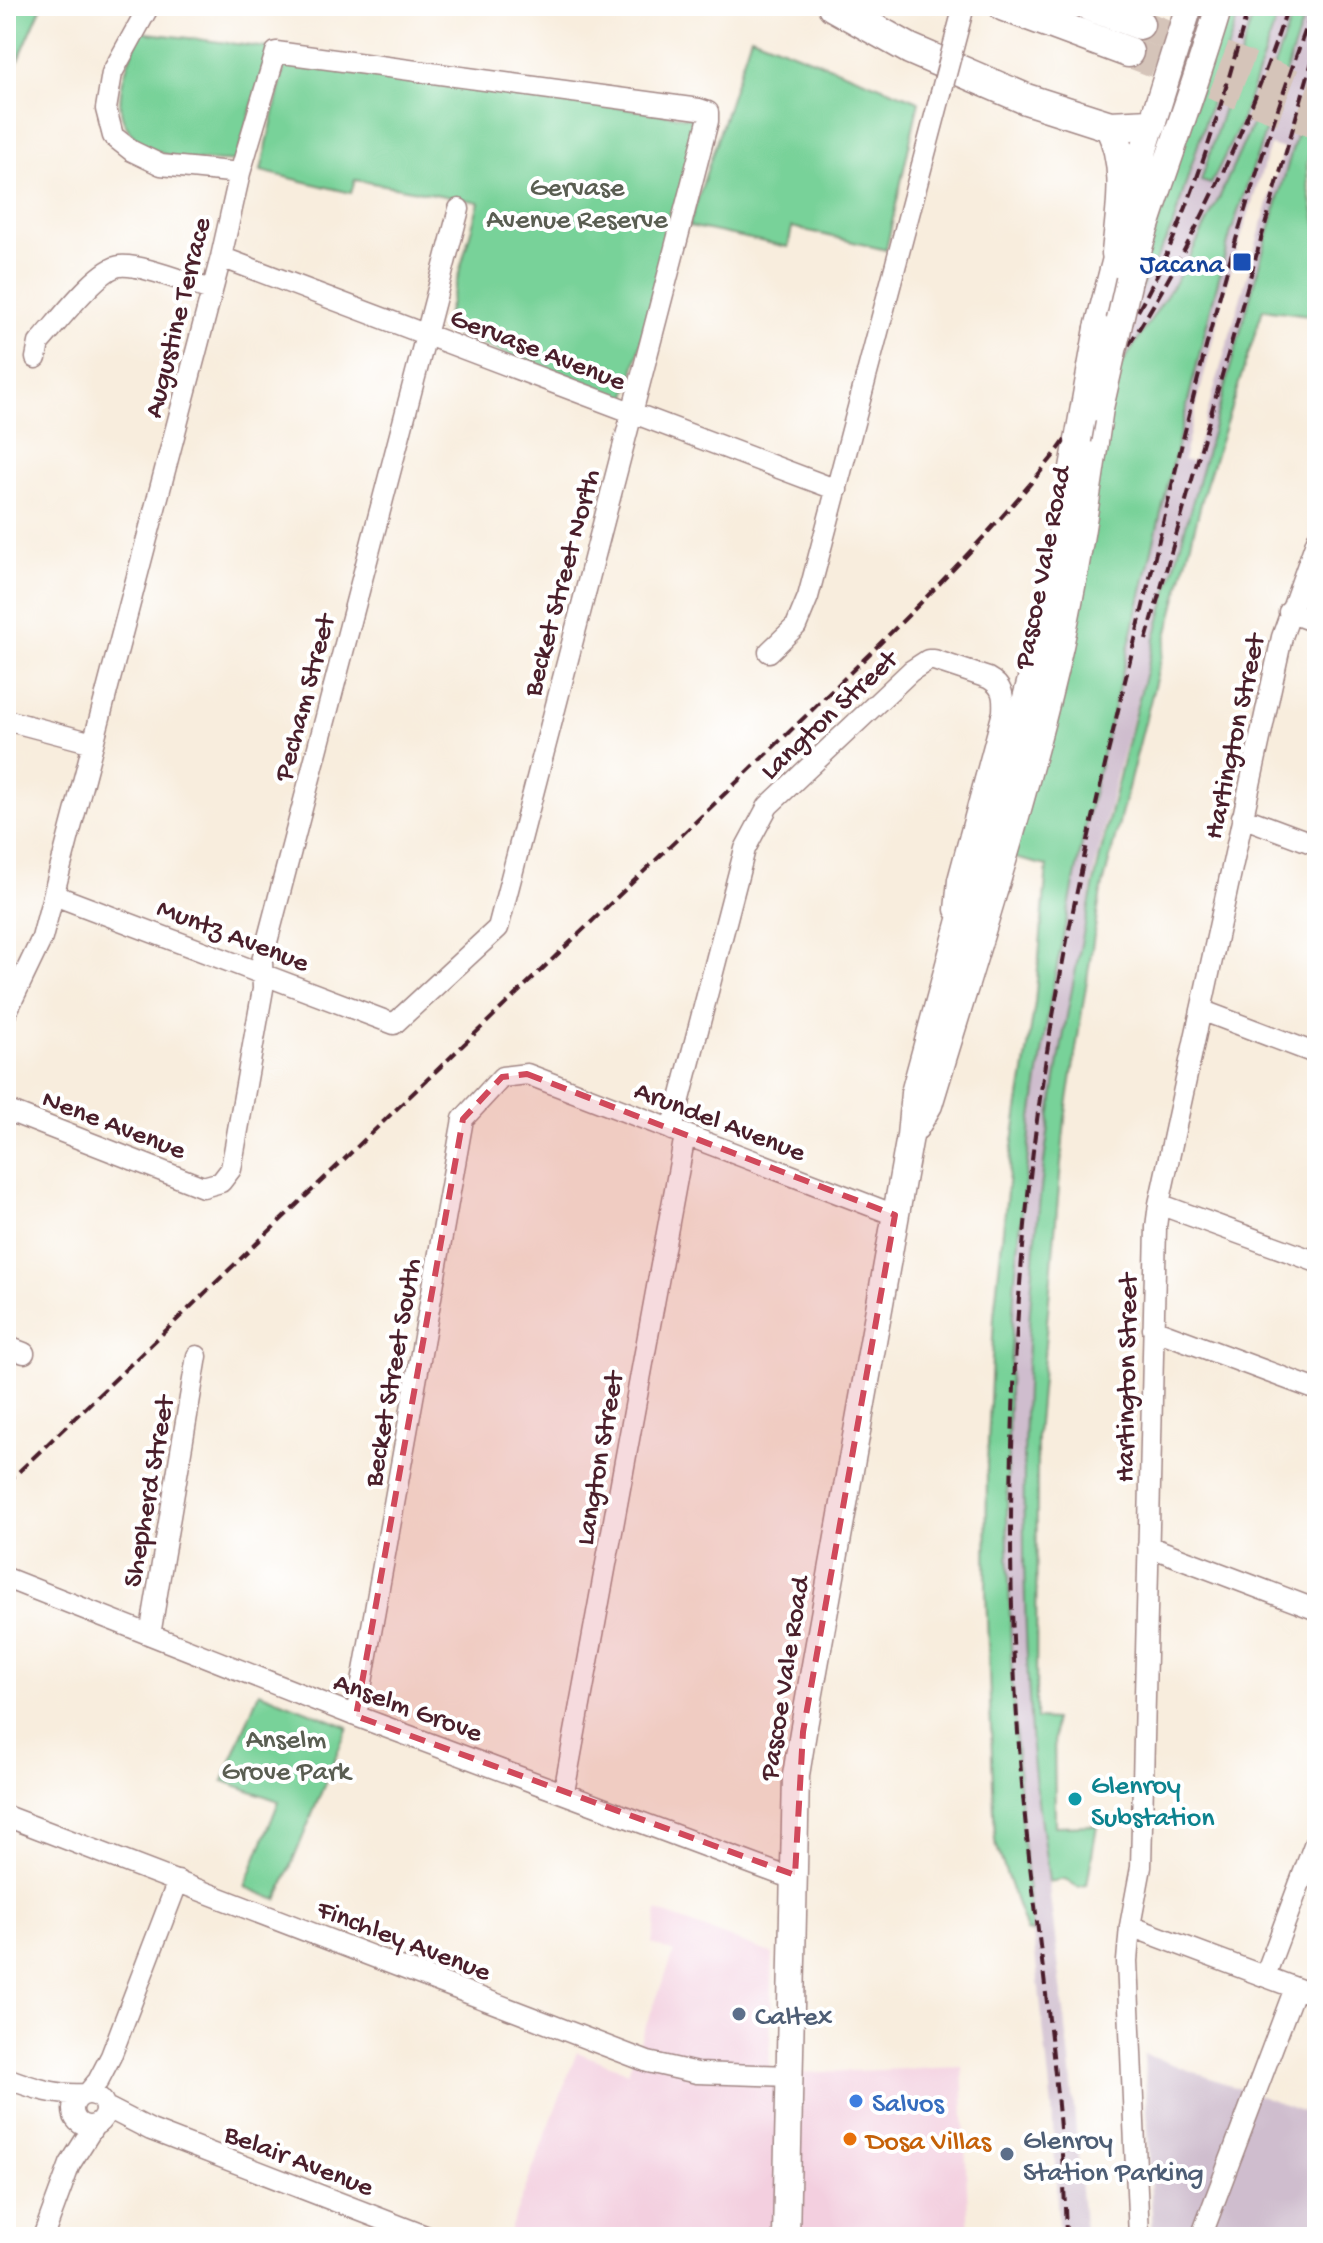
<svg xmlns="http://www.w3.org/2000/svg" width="1323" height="2243" font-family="'Gochi Hand',sans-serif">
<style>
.built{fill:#f3cfdf}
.industrial{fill:#cfbdce;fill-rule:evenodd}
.green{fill:#78d299;stroke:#617862;stroke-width:2}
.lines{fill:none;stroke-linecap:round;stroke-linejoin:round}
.highway-tunnel{stroke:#d5c4b9;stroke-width:30;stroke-dasharray:30 15;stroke-linecap:butt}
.minor-casing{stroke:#a18684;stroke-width:23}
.major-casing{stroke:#a18684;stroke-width:29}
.highway-casing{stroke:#a18684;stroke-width:33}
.minor{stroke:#fff;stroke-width:20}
.major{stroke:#fff;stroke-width:26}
.highway{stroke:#fff;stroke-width:30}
.rail{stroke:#4a1f2b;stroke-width:4;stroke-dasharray:12 6;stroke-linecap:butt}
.minor-bridge-casing{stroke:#a18684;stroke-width:23;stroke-linecap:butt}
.major-bridge-casing{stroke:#a18684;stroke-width:29;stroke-linecap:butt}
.minor-bridge{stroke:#fff;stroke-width:20}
.major-bridge{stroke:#fff;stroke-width:26}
.marked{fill:#d1495b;fill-opacity:0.2;stroke:#d1495b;stroke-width:6;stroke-dasharray:16 10;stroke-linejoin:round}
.transit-dot{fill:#1a4fb4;stroke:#fff;stroke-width:3}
.culture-dot{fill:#0f9aa8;stroke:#fff;stroke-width:3}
.service-dot{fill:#5c6f8a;stroke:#fff;stroke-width:3}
.shop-dot{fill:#3f7fe0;stroke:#fff;stroke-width:3}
.food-dot{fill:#e8710a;stroke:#fff;stroke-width:3}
.labels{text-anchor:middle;stroke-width:8;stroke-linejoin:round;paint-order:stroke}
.park-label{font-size:28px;fill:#5a5e52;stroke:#fff}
.transit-label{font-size:28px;fill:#164399;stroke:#fff;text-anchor:end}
.street-label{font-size:28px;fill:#4a1f2b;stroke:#fff}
.culture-label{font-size:28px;fill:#0d838f;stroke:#fff;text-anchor:start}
.service-label{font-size:28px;fill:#4e5e75;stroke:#fff;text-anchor:start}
.shop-label{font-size:28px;fill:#366cbe;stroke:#fff;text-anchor:start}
.food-label{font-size:28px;fill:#c56008;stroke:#fff;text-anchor:start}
</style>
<rect width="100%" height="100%" fill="#fff"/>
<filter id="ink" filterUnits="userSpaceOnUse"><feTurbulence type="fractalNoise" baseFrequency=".0125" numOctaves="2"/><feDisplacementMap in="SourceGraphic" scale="16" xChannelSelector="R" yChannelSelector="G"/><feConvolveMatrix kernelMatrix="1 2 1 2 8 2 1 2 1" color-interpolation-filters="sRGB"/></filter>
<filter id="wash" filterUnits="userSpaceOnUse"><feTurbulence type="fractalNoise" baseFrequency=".006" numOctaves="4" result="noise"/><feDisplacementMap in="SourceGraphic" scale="32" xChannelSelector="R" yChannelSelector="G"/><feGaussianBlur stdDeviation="1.8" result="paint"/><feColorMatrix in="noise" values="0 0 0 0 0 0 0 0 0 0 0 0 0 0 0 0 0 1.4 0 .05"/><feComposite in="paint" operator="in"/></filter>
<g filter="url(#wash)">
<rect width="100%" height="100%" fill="#f8eddd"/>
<!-- built -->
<path class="built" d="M 657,1911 L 773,1954 L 769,2074 L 962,2067 L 969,2237 L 507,2237 L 577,2052 L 628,2072 L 674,1953 L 652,1944 Z"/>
<!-- industrial -->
<path class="industrial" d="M 1241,6 L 1256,6 L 1226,103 L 1211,184 L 1240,124 L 1281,6 L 1296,6 L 1255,118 L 1220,196 L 1183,270 L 1117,372 L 1131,308 L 1172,228 Z
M 1308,6 L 1317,6 L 1317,65 L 1176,558 L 1116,778 L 1094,873 L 1063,1038 L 1041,1193 L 1031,1295 L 1024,1469 L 1029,1685 L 1031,1739 L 1070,2061 L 1085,2237 L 1059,2237 L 1052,2108 L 1023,1842 L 1008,1606 L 1009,1385 L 1015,1278 L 1031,1125 L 1051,996 L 1072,885 L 1099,763 L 1204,335 L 1230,235 ZM 1270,145 L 1284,149 L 1193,462 L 1183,460 L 1227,282 Z
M 1144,2054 L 1317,2117 L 1317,2237 L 1153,2237 Z"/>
<!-- green -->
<path class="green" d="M 6,6 L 42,6 L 6,88 Z
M 1226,6 L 1241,6 L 1172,228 L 1131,308 Z
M 1256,6 L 1281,6 L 1240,124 L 1211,184 L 1201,181 Z
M 1296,6 L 1308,6 L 1230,235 L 1204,335 L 1088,814 L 1051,996 L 1031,1125 L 1015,1278 L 1009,1385 L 1007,1516 L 1012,1684 L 1023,1842 L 1032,1932 L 1026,1931 L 995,1841 L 986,1590 L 987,1464 L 994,1316 L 1011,1154 L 1035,1003 L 1047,866 L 1010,857 L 1117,372 L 1183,270 L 1220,196 L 1255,118 Z
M 140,32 L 269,48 L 236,162 C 216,160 192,162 173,157 C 100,136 117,88 140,32 Z
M 751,36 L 919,101 L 886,250 L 792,227 L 788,247 L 689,226 Z
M 286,59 L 699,119 L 626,400 L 443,330 L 479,202 L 355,180 L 351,193 L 261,171 Z
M 1317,65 L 1317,117 L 1307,164 L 1308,184 L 1317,226 L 1317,316 L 1263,309 L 1205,488 L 1100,897 L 1065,1119 L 1037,1435 L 1036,1719 L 1054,1720 L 1055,1826 L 1097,1825 L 1087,1885 L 1078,1887 L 1065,1879 L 1049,1882 C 1043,1833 1034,1784 1031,1734 C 1018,1529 1021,1315 1051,1111 C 1084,892 1142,681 1202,468 C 1240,334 1277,199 1317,65 Z
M 259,1692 L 348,1727 L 277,1900 L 245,1887 L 279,1801 L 223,1781 Z"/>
</g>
<g filter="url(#ink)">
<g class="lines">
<!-- highway-tunnel -->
<path class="highway-tunnel" d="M 1139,24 L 1317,93
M 1128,52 L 1317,124"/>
<!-- minor casing -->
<g class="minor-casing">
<path id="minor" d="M 149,6 L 112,73 L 106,109 L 113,136 L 132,151 L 161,165 L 240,173
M 221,257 L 837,490
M 36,358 L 39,343 C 55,326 98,268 120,266 C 142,264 189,284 212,290
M 1289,612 L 1317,623
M 769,652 L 796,626 L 808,597 L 941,93
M 6,720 L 93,743
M 1242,817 L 1317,845
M 1201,1010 L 1317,1054
M 6,1013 L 42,938 L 221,257 L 240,173 L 276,52 L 699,109 L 708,112 L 708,121 L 498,928 L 394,1024 L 54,895
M 6,1110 L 203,1187 L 221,1182 L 231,1169 L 263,989 L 262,961 L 459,209
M 672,1130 L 745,849 L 768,806 L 911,671 L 928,660 L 934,660 L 988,678 C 1003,686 1004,696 1003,712 L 958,880 L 955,910
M 1159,1204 L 1317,1262
M 1153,1329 L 1317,1390
M 6,1346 L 24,1353
M 1148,1546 L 1317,1610
M 6,1578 L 356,1716 L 782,1875 L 795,1875
M 150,1635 L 197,1356
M 356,1716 L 463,1119 L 502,1077 L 527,1074 L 895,1215
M 564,1792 L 685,1135
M 6,1816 L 648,2062 L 697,2073 L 791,2076
M 1130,1926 L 1317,1996
M 1265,1976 L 1317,1837
M 6,2078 C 33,2088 56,2096 85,2094
M73 2110a16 16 0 1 1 32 0a16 16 0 1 1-32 0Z
M 87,2094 L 98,2081 L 111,2056 L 178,1881
M 106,2107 L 151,2130 L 428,2237
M 43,2237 L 70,2164 L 94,2126
M 1139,2237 L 1127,1961 L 1130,1926 L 1141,1867 L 1156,1227 L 1159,1204 L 1282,637 L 1317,539
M 1201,2237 L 1295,1988"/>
</g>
<!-- major casing -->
<g class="major-casing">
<path id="major" d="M 1129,280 C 1156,188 1192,99 1219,6
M 1098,328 L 1145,146 L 1189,6
M 916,1127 L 929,1105 C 972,962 1019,818 1054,672 C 1075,585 1087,496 1100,408
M 786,2237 L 796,1775 L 803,1732 L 910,1136 L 914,1093 L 967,898 L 1016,737 L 1044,629 L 1078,440"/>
</g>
<!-- highway casing -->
<g class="highway-casing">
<path id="highway" d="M 833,6 L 910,49 L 1026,99 L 1110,126 L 1151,124
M 1004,6 L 1128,52
M 1090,6 L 1139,24
M 1110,126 C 1130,166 1121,210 1117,253"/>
</g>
<!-- minor -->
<use href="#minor" class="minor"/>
<!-- major -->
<use href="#major" class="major"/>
<!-- highway -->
<use href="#highway" class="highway"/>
<!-- rail -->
<path class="rail" d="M 1138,311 C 1191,216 1220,110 1249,6
M 1146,640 L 1317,44
M 6,1484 L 812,710 C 893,631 974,553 1046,465 C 1064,444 1079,419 1095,396 C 1179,275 1242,146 1288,6
M 1066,2237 C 1063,2115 1046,1995 1031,1874 C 1018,1761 1011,1646 1011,1532 C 1011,1354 1024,1175 1056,999 C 1080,864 1113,731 1145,598 C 1171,491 1195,383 1225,277 C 1251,186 1282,95 1314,6"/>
<!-- minor-bridge casing -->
<g class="minor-bridge-casing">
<path id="minor-bridge" d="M 941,93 L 964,6"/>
</g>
<!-- major-bridge casing -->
<g class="major-bridge-casing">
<path id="major-bridge" d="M 1100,408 L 1129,280
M 1078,440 L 1098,328"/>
</g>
<!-- minor-bridge -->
<use href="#minor-bridge" class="minor-bridge"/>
<!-- major-bridge -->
<use href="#major-bridge" class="major-bridge"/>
</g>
</g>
<!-- marked area -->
<path class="marked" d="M 527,1074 L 895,1215 L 803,1732 L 795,1875 L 356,1716 L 463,1119 L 502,1077 Z"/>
<!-- markers -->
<rect class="transit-dot" x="1232" y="252" width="20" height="20" rx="4"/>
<circle class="culture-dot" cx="1075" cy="1799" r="8"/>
<g class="service-dot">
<circle cx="739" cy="2014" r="8"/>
<circle cx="1007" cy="2154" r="8"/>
</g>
<circle class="shop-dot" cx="856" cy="2101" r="8"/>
<circle class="food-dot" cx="850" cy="2139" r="8"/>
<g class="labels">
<!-- park labels -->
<g class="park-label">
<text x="577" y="195">Gervase<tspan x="577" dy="32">Avenue Reserve</tspan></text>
<text x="286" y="1747">Anselm<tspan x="286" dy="32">Grove Park</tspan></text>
</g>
<!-- transit labels -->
<g class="transit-label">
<text x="1224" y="272">Jacana</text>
</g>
<!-- street labels -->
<g class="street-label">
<text transform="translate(175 317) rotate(-76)" y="10">Augustine Terrace</text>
<text transform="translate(539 347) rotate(21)" y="10">Gervase Avenue</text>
<text transform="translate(1040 567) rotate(-79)" y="10">Pascoe Vale Road</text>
<text transform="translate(559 582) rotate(-75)" y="10">Becket Street North</text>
<text transform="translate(302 697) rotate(-75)" y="10">Pecham Street</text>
<text transform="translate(827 713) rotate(-43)" y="10">Langton Street</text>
<text transform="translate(1232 736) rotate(-78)" y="10">Hartington Street</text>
<text transform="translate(234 933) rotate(21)" y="10">Muntz Avenue</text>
<text transform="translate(721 1119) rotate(21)" y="10">Arundel Avenue</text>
<text transform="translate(115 1122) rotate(21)" y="10">Nene Avenue</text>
<text transform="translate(390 1372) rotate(-80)" y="10">Becket Street South</text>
<text transform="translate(1124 1378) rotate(-89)" y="10">Hartington Street</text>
<text transform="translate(597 1458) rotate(-80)" y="10">Langton Street</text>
<text transform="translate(146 1491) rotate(-80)" y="10">Shepherd Street</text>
<text transform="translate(782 1678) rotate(-81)" y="10">Pascoe Vale Road</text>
<text transform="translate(409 1705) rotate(20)" y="10">Anselm Grove</text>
<text transform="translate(405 1938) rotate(21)" y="10">Finchley Avenue</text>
<text transform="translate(300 2158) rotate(21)" y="10">Belair Avenue</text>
</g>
<!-- culture labels -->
<g class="culture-label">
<text x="1091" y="1793">Glenroy<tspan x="1091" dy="32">Substation</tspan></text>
</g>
<!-- service labels -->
<g class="service-label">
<text x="755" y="2024">Caltex</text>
<text x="1023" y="2148">Glenroy<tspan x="1023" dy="32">Station Parking</tspan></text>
</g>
<!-- shop labels -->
<g class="shop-label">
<text x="872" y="2111">Salvos</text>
</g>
<!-- food labels -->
<g class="food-label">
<text x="866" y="2149">Dosa Villas</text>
</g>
</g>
<!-- margin -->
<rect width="1323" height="2243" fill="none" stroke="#fff" stroke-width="32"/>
</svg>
